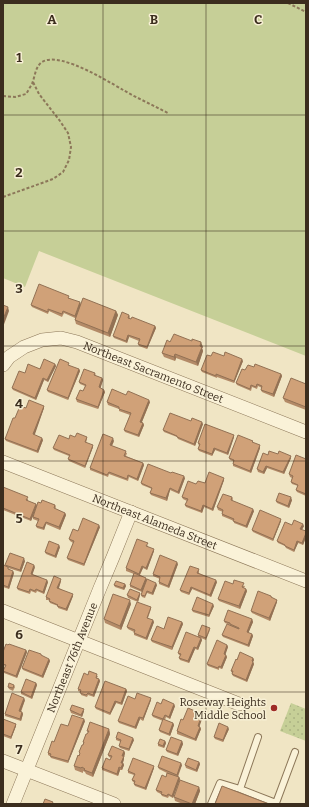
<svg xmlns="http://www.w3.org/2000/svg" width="309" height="807" font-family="Bitter,serif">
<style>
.grass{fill:#c6cf97}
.park{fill:url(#park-dots)}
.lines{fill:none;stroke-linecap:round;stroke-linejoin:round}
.service-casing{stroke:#8c7759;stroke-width:8}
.minor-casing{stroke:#8c7759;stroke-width:14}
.path{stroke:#8c7759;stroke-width:2;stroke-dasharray:3 2;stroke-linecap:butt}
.service{stroke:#faf2d8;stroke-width:6}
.minor{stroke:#faf2d8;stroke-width:13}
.wall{fill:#b38a67}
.shaded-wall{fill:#927154}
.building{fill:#d0a178;stroke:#927154}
.grid{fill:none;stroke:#3b2d1e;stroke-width:1;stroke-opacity:0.55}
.poi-dot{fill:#9e2b26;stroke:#f7efd4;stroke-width:1.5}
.labels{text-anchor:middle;stroke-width:3;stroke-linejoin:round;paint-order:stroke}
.street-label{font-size:11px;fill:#3b2d1e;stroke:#f7efd4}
.poi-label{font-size:11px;fill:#3b2d1e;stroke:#f7efd4;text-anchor:end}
.grid-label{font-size:13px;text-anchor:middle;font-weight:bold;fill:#3b2d1e;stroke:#f7efd4;stroke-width:3;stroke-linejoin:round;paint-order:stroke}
</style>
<defs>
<pattern id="park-dots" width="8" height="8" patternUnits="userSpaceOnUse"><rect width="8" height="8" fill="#c6cf97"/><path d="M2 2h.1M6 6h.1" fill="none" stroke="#abb282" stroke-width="1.8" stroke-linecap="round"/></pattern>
</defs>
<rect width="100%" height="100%" fill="#f0e5c4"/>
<!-- grass -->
<path class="grass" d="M 3,3 L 306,3 L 306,356 L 39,251 L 25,287 L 3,278 Z"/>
<!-- park -->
<path class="park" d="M 291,703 L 306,709 L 306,741 L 280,731 Z"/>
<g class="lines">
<!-- service casing -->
<g class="service-casing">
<path id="service" d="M 258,737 L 240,789 L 276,803 L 295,752
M 211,804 L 220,783 L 240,789"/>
</g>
<!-- minor casing -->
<g class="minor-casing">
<g id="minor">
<path id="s1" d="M 3,365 L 9,357 L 24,347 L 42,340 L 61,338 L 77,342 L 306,432"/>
<path id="s2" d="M 3,462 L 306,581"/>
<path d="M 3,611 L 239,704"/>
<path d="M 3,761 L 114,804"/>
<path id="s3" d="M 13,804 L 100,588 L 113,557 L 131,512"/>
</g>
</g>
<!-- path -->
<path class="path" d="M 288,3 L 306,12
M 3,96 L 15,97 L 26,94 C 28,91 30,87 32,84 C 35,77 35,67 42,62 C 61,50 115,86 132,95 C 144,101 156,107 168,113
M 3,197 L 53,179 L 63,172 L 69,160 L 71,147 L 68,133 L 60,121 L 39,94 L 33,82"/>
<!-- service -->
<use href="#service" class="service"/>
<!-- minor -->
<use href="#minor" class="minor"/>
</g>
<!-- wall -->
<path class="wall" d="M 69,298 L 81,304 L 116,311 L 118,315 L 110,337 L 76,324 L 75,320 L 75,318 L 64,313 L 62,317 L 49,311 L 48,314 L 32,307 L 31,305 Z
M 129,315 L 130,317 L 129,319 L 155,326 L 156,328 L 147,349 L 139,346 L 138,344 L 139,341 L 129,337 L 127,343 L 114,338 L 113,336 Z
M 170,342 L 203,347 L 202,348 L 203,351 L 198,366 L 176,358 L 175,361 L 164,357 L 162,353 Z
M 211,356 L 224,356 L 243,361 L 234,383 L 217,377 L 217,378 L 202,372 L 201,370 Z
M 55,364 L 56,366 L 48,382 L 44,380 L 36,400 L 13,390 L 12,388 L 25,373 Z
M 70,365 L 70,366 L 79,369 L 80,371 L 68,400 L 48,392 L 47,390 Z
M 254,367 L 281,374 L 282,376 L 274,397 L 262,392 L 261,390 L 262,388 L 258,386 L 257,389 L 252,387 L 251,391 L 237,385 L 236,383 L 245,370 Z
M 95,373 L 96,376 L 102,378 L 103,380 L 100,388 L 105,392 L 98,409 L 77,402 L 76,399 L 83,391 L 85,386 L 80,384 L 79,382 Z
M 306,384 L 306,410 L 285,402 L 283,398 Z
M 126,395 L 150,402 L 142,422 L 143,423 L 144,425 L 139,437 L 125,432 L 124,430 L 130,415 L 119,411 L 119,409 L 108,405 L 107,402 Z
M 44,406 L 44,408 L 34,435 L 43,440 L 38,453 L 6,441 L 5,439 L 15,418 L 26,408 Z
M 191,421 L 203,424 L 195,446 L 178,439 L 177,437 L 164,432 L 163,430 Z
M 234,435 L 234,437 L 228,455 L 215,450 L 212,456 L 199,451 L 198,449 L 199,446 L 198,443 Z
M 75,437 L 87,437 L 87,439 L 86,443 L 93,447 L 85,468 L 69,461 L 68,459 L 69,456 L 54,450 L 53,448 L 69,439 Z
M 114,441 L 112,446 L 127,453 L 126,456 L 143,463 L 144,465 L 138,481 L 129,477 L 128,481 L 109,474 L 108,477 L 90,470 L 90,468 Z
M 254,443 L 260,448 L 251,473 L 233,466 L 233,461 L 230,460 L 229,458 Z
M 278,454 L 291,458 L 284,474 L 267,468 L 264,474 L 258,472 L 257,469 L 268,455 Z
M 306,459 L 306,496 L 297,492 L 296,490 L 298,486 L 292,484 L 291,482 L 292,478 L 290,477 L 289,474 Z
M 185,478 L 179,494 L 170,490 L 167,501 L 151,495 L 150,493 L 152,489 L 142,485 L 141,483 Z
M 224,480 L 213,511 L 204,507 L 202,513 L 186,507 L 185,505 L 187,501 L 183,499 L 182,497 L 196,484 Z
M 3,487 L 28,499 L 28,501 L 36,504 L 37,506 L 31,521 L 3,510 Z
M 232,497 L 233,499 L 232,501 L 254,511 L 247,528 L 234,523 L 234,521 L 222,516 L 222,514 L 223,512 L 218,510 L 217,507 Z
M 292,500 L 289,508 L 277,503 L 276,501 Z
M 41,503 L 55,505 L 56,507 L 55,509 L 65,513 L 66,515 L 60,530 L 46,524 L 44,530 L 37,528 L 36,526 L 38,521 L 33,519 L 33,517 Z
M 281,519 L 281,521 L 273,541 L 253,532 L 252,530 Z
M 292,525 L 304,526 L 302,530 L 306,531 L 306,537 L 303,545 L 298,543 L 294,552 L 286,548 L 285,546 L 278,543 L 277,541 Z
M 100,527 L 84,566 L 68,560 L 67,558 L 73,543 L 70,541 L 69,539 L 78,531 Z
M 148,545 L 148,547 L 154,551 L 147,570 L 143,568 L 140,575 L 146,578 L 147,580 L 157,585 L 153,595 L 147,593 L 145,598 L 142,597 L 141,595 L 142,592 L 130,587 L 130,585 L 134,574 L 126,571 L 126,568 Z
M 60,547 L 56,558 L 46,554 L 45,552 Z
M 25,561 L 21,572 L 8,568 L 9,570 L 14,573 L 9,589 L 3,587 L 3,565 L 6,566 L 5,565 Z
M 178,564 L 169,588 L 159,584 L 159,582 L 160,579 L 153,576 L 153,574 Z
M 35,567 L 32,574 L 48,582 L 44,594 L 37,591 L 36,593 L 31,591 L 30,594 L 18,590 L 17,588 Z
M 199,569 L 199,573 L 217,582 L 211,597 L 192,589 L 189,595 L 181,592 L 180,590 Z
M 61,581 L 59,588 L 73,596 L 67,611 L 58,608 L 58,606 L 50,603 L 49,600 L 46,600 L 46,597 Z
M 125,584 L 126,586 L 124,590 L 115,587 L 114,585 Z
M 233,584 L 245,586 L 244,588 L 246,589 L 247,591 L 240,609 L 219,601 L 218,599 Z
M 140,593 L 140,595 L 138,602 L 128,598 L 127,595 Z
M 271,596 L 272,598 L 277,600 L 277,602 L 270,621 L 252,613 L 251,611 Z
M 131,604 L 121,630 L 105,623 L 104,619 Z
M 214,606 L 209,617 L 193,612 L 192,610 Z
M 151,607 L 151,609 L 148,618 L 154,622 L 147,640 L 134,635 L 134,632 L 128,629 L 127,627 Z
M 252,619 L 253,622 L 248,633 L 252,634 L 253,636 L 249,647 L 223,637 L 222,635 L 230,626 L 230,625 L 225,623 L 224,621 Z
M 182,622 L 183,624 L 172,650 L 152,642 L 151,640 L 164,629 Z
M 210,630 L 206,640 L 201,638 L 202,640 L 198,650 L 195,649 L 189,663 L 180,660 L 179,658 L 180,655 L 179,655 L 178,653 L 198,637 L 198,635 Z
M 227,645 L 228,647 L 225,654 L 227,657 L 222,669 L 219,668 L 219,670 L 208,666 L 207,664 Z
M 26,650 L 27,652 L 17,678 L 4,673 L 3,671 L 5,666 L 3,665 L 3,652 Z
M 253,658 L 254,660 L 253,662 L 254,664 L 247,682 L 233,676 L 232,674 L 232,673 L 231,671 L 237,660 Z
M 49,659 L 50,661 L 43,678 L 23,670 L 22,668 Z
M 88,675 L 98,676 L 97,678 L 99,679 L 100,681 L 94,697 L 88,695 L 87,697 L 81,695 L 81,692 L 78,691 L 78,689 Z
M 36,683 L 37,685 L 32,699 L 21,694 L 21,692 Z
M 14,685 L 15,687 L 13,691 L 9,689 L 8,687 Z
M 126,689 L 127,691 L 122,705 L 116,703 L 110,715 L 96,709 L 95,707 Z
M 151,698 L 151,700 L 143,721 L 140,719 L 136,729 L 119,723 L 118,721 L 135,699 Z
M 25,700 L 21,712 L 22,712 L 23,714 L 21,721 L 5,716 L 5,714 Z
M 161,704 L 175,706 L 170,719 L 166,717 L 165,720 L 173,723 L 174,725 L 170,736 L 160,732 L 159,730 L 163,721 L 153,717 L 152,715 Z
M 70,710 L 84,711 L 82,717 L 71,713 Z
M 203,716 L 199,726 L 200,727 L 201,729 L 196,741 L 177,734 L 177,731 L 183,720 Z
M 3,719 L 16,724 L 16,726 L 11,739 L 3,736 Z
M 85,721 L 68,763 L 51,758 L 50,756 L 48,755 L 48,753 L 54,742 L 68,726 Z
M 109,729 L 110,734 L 93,777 L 86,774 L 85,772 L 83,771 L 83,773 L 75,770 L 74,766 L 80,754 L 79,752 L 83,745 L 84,744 L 83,742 L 88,733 L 87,731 Z
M 229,729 L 223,742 L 215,739 L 214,737 Z
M 116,738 L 134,740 L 129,751 L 120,748 L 119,746 L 121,742 L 116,740 Z
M 165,741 L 166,743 L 164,748 L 158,746 L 158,744 Z
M 182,741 L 183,744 L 178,756 L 167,752 L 166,750 Z
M 124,751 L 125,753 L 124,757 L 124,759 L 123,763 L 124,765 L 122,770 L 120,770 L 118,776 L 102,770 L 102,768 L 110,760 L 111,758 L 109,757 L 108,755 Z
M 199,762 L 200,764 L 197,772 L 186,768 L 185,765 Z
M 182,765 L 178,777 L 179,777 L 180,779 L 173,798 L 169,796 L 168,798 L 162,796 L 161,794 L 157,792 L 156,790 L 166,777 L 167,773 L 159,769 L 158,767 Z
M 154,768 L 146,790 L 135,786 L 134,784 L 135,783 L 133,782 L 132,780 L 134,775 L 128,773 L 128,771 Z
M 199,787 L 200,791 L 195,804 L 183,804 L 175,801 L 174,797 Z"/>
<!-- shaded-wall -->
<path class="shaded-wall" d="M 80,302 L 81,305 L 76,318 L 75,316 Z
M 8,307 L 9,311 L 3,327 L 3,319 Z
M 116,311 L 118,315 L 110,337 L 108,333 Z
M 155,326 L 156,328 L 147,349 L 147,347 Z
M 128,335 L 129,337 L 127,343 L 126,341 Z
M 201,342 L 203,347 L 202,348 L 203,351 L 198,366 L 196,362 Z
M 175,354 L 176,358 L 175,361 L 174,357 Z
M 242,359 L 243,361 L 234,383 L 234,381 Z
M 55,364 L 56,366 L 48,382 L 47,380 Z
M 79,369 L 80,371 L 68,400 L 68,398 Z
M 281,374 L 282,376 L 274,397 L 273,394 Z
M 43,378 L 44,380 L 36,400 L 35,398 Z
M 102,378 L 103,380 L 100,390 L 99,387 Z
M 104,390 L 105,392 L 98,409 L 98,407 Z
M 149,400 L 150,402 L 141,424 L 140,422 Z
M 44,406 L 44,408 L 34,437 L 33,434 Z
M 202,422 L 203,424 L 195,446 L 194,444 Z
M 143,423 L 144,425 L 139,437 L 138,435 Z
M 234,435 L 234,437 L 228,455 L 227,453 Z
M 42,438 L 43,440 L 38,453 L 37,451 Z
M 113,438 L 114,441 L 111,447 L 110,445 Z
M 93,445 L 93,447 L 85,468 L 85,466 Z
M 260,445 L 260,448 L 251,473 L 250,471 Z
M 214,448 L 215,450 L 212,456 L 212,454 Z
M 291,456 L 291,458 L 284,474 L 283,472 Z
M 143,463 L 144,465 L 138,481 L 137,479 Z
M 266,466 L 267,468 L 264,474 L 263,472 Z
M 184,476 L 185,478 L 179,494 L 178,492 Z
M 224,478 L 224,480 L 213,511 L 212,509 Z
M 170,488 L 170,490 L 167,501 L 166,498 Z
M 291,497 L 292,500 L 289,508 L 288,506 Z
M 36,504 L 37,506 L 31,521 L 30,519 Z
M 203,505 L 204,507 L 202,513 L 201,511 Z
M 253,509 L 254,511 L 247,528 L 246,526 Z
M 65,513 L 66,515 L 60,530 L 59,527 Z
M 281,519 L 281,521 L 273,541 L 273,539 Z
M 46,522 L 46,524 L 44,530 L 43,528 Z
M 303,524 L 304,526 L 301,531 L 300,529 Z
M 99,525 L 100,527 L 84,566 L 84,564 Z
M 306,533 L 306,537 L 303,545 L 302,543 Z
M 297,541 L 298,543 L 294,552 L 294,550 Z
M 59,545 L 60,547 L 56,558 L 55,556 Z
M 154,549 L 154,551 L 147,570 L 146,568 Z
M 24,558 L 25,561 L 21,572 L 20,570 Z
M 177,562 L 178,564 L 169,588 L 168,586 Z
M 34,565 L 35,567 L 32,576 L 31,574 Z
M 142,566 L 143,568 L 139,576 L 139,574 Z
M 13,571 L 14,573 L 9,589 L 8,587 Z
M 146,578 L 147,580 L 142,592 L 141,590 Z
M 61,579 L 61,581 L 58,590 L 57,588 Z
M 47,580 L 48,582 L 44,594 L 43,592 Z
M 216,580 L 217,582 L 211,597 L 210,595 Z
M 156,583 L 157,585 L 153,595 L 152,593 Z
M 125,584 L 126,586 L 124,590 L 123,588 Z
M 191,587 L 192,589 L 189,595 L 189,593 Z
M 246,589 L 247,591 L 240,609 L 239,606 Z
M 140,593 L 140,595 L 138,602 L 137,600 Z
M 73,594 L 73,596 L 67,611 L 66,609 Z
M 130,600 L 131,604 L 121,630 L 120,626 Z
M 277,600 L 277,602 L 270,621 L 269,618 Z
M 213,604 L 214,606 L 209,617 L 209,615 Z
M 252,619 L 253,622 L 248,634 L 247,632 Z
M 153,620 L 154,622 L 147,640 L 146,638 Z
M 182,622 L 183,624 L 172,650 L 172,647 Z
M 252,634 L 253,636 L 249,647 L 248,645 Z
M 201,638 L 202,640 L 198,650 L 197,648 Z
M 227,645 L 228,647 L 225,656 L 224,654 Z
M 194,647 L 195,649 L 189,663 L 188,661 Z
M 26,650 L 27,652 L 17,678 L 16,676 Z
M 226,655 L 227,657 L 222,669 L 221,667 Z
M 253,658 L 254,660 L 253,662 L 254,664 L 247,682 L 246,680 Z
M 49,659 L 50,661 L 43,678 L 42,676 Z
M 99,679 L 100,681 L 94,697 L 93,695 Z
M 36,683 L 37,685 L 32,699 L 31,697 Z
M 126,689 L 127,691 L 122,705 L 121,703 Z
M 24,698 L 25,700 L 20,713 L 19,711 Z
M 151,698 L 151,700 L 143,721 L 143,718 Z
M 115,701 L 116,703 L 110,715 L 110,713 Z
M 174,704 L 175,706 L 170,719 L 169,717 Z
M 84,709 L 84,711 L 82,717 L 81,715 Z
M 22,712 L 23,714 L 21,721 L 20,719 Z
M 202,714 L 203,716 L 199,728 L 198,726 Z
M 139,717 L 140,719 L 136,729 L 135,727 Z
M 84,719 L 85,721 L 68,763 L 68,761 Z
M 173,723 L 174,725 L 170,736 L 169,734 Z
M 16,724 L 16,726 L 11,739 L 11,737 Z
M 200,727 L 201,729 L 196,741 L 195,739 Z
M 228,727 L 229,729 L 223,742 L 223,740 Z
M 109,729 L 110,734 L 93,777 L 92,773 Z
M 133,738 L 134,740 L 129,751 L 129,749 Z
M 165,741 L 166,743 L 164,748 L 163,746 Z
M 182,741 L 183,744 L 178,756 L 177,754 Z
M 124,751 L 125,753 L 124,757 L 124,759 L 122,765 L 121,763 L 122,756 Z
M 199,762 L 200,764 L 197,772 L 196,770 Z
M 123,763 L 124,765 L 122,770 L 121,768 Z
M 181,763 L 182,765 L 177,777 L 177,775 Z
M 154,766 L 154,768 L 146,790 L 145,788 Z
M 119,767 L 120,770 L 118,776 L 117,774 Z
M 179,777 L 180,779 L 173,798 L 172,796 Z
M 199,787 L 200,791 L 195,804 L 192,804 Z"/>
<!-- building -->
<path class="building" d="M 39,284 L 69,296 L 68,298 L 80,302 L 75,316 L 63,311 L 62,314 L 48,309 L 48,312 L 31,305 Z
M 83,298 L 116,311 L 108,333 L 75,320 Z
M 3,305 L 8,307 L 3,319 Z
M 122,312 L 129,315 L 128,318 L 131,319 L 132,317 L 155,326 L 147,347 L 138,344 L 140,339 L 128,335 L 126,341 L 113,336 Z
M 174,334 L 192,341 L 192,339 L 201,342 L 200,346 L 202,347 L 196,362 L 175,354 L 174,357 L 162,353 L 167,340 L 170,342 Z
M 213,352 L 224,356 L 225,352 L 242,359 L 234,381 L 216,374 L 216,376 L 201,370 L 207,355 L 211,356 Z
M 44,359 L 55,364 L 47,380 L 43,378 L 35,398 L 12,388 L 19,371 L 25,373 L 28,364 L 40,369 Z
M 60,359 L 69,363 L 68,365 L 79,369 L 68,398 L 47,390 Z
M 255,364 L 281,374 L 273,394 L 261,390 L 262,386 L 257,384 L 256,387 L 251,385 L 250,389 L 236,383 L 242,369 L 245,370 L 248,365 L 254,367 Z
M 84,369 L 95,373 L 94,375 L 102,378 L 99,387 L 104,390 L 98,407 L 76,399 L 80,390 L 83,391 L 86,385 L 79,382 Z
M 291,378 L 306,384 L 306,407 L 283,398 Z
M 112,389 L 126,395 L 128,391 L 149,400 L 140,422 L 143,423 L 138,435 L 124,430 L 131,413 L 119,409 L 119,407 L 107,402 Z
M 29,400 L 44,406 L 33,434 L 42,438 L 37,451 L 5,439 L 13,418 L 15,418 L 20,406 L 26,408 Z
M 170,413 L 191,421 L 192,418 L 202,422 L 194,444 L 177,437 L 177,436 L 163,430 Z
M 205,424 L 234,435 L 227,453 L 214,448 L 212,454 L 198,449 L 200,444 L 198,443 Z
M 77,433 L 87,437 L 85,442 L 93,445 L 85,466 L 68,459 L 70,455 L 53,448 L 59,435 L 69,439 L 70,435 L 75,437 Z
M 103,434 L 113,438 L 110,445 L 126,451 L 124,456 L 143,463 L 137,479 L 128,475 L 127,479 L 109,472 L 107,475 L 90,468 Z
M 238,435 L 253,441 L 252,442 L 260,445 L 250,471 L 233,464 L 234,460 L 229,458 Z
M 269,451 L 278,454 L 279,451 L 291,456 L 283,472 L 266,466 L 263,472 L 257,469 L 263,453 L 268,455 Z
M 296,455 L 306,459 L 306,494 L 296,490 L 298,485 L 291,482 L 293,476 L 289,474 Z
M 148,464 L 171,473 L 172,472 L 184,476 L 178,492 L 170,488 L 166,498 L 150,493 L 152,488 L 141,483 Z
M 209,472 L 224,478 L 212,509 L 203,505 L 201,511 L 185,505 L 188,499 L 182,497 L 188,481 L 196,484 L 198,481 L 205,483 Z
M 3,487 L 28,497 L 26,500 L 36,504 L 30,519 L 3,508 Z
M 279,493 L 291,497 L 288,506 L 276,501 Z
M 223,494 L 232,497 L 231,500 L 253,509 L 246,526 L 233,521 L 234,519 L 222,514 L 223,510 L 217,507 Z
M 42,500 L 55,505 L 54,508 L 65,513 L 59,527 L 46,522 L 43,528 L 36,526 L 39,519 L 33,517 L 38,502 L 41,503 Z
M 260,510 L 281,519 L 273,539 L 252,530 Z
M 83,518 L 99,525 L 84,564 L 67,558 L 74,541 L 69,539 L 73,529 L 78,531 Z
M 294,520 L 303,524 L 300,529 L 306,531 L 306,533 L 302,543 L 297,541 L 294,550 L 285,546 L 285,545 L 277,541 L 285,522 L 292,525 Z
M 137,539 L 148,543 L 146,546 L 154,549 L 146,568 L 142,566 L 139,574 L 126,568 Z
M 49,541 L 59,545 L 55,556 L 45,552 Z
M 10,553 L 24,558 L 20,570 L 5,565 Z
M 160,555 L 177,562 L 168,586 L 159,582 L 160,577 L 153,574 Z
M 27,562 L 34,565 L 31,574 L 47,580 L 43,592 L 36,589 L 35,591 L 30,589 L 29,592 L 17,588 Z
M 3,565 L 8,567 L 8,569 L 13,571 L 8,587 L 3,585 Z
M 190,566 L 199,569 L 197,573 L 216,580 L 210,595 L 191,587 L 189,593 L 180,590 Z
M 134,573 L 146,578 L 141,590 L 130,585 Z
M 54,576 L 61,579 L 57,588 L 73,594 L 66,609 L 57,606 L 58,605 L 49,601 L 50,599 L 46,597 Z
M 147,579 L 156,583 L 152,593 L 147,591 L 145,596 L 141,595 Z
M 234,580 L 244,583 L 242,587 L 246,589 L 239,606 L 218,599 L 225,581 L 233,584 Z
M 116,581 L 125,584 L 123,588 L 114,585 Z
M 130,589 L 140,593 L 137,600 L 127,595 Z
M 258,591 L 271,596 L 271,597 L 277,600 L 269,618 L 251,611 Z
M 113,594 L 130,600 L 120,626 L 104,619 Z
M 197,597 L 213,604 L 209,615 L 192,610 Z
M 137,602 L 151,607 L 147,618 L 153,620 L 146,638 L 134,633 L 135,630 L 127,627 Z
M 228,610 L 252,619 L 247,632 L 252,634 L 248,645 L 222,635 L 227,624 L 239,629 L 239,628 L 230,624 L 230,623 L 224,621 Z
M 168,617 L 182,622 L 172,647 L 151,640 L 157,626 L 164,629 Z
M 202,625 L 210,628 L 206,638 L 198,635 Z
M 186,632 L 201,638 L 197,648 L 194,647 L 188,661 L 179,658 L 181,654 L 178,653 Z
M 217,640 L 227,645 L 224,654 L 226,655 L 221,667 L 219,666 L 218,668 L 207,664 Z
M 6,644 L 8,645 L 9,644 L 26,650 L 16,676 L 3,671 L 6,665 L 3,664 L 3,652 Z
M 29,650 L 41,654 L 41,655 L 49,659 L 42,676 L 22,668 Z
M 240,652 L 253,658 L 252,661 L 253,662 L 246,680 L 232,674 L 233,671 L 231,671 L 236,659 L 237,660 Z
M 89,671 L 97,674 L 96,678 L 99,679 L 93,695 L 88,693 L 86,695 L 80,693 L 81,690 L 78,689 L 84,673 L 88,675 Z
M 26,679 L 36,683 L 31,697 L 21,692 Z
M 105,681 L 126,689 L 121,703 L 115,701 L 110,713 L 95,707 Z
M 9,683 L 14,685 L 13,688 L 8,687 Z
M 12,693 L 24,698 L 19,711 L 22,712 L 20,719 L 5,714 Z
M 137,693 L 151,698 L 143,718 L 139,717 L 135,727 L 118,721 L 128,696 L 135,699 Z
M 163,699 L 174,704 L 169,717 L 165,715 L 163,719 L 152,715 L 157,702 L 161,704 Z
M 72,705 L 84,709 L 81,715 L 70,710 Z
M 188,708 L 202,714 L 198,726 L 200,727 L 195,739 L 177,731 L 181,719 L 183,720 Z
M 72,715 L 84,719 L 68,761 L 50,756 L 51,754 L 48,753 L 52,741 L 54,742 L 61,724 L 68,726 Z
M 3,719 L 16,724 L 11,737 L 3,734 Z
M 163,719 L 173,723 L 169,734 L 159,730 Z
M 90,722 L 109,729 L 92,773 L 84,770 L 85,769 L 82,767 L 81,768 L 74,766 L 78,755 L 79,756 L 80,753 L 79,752 L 82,745 L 83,745 L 84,742 L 83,742 L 86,734 L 87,734 L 89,731 L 87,731 Z
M 219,723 L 228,727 L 223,740 L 214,737 Z
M 118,732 L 133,738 L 129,749 L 119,746 L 121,740 L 116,738 Z
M 171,737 L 182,741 L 177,754 L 166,750 Z
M 160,739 L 165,741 L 163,746 L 158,744 Z
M 112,746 L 124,751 L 122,756 L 124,756 L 121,763 L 123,763 L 121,768 L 119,767 L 117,774 L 102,768 L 106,758 L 110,760 L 112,756 L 108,755 Z
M 162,756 L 181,763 L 177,775 L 158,767 Z
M 133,758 L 154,766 L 145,788 L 134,784 L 135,781 L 132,780 L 135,774 L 128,771 Z
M 188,758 L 199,762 L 196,770 L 185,765 Z
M 167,773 L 179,777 L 172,796 L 168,794 L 167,796 L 161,794 L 162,792 L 156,790 L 162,775 L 166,777 Z
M 180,780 L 199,787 L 192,804 L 174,797 Z
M 222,786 L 269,804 L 215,804 Z
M 45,799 L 53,802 L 52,804 L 43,804 Z"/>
<!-- grid -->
<path class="grid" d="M 103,3 L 103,804M 206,3 L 206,804M 3,115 L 306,115M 3,231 L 306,231M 3,346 L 306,346M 3,461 L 306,461M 3,576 L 306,576M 3,692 L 306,692"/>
<!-- markers -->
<circle class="poi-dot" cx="274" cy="708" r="4"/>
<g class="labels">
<!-- street labels -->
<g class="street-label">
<text dy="4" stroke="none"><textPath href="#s1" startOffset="165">Northeast Sacramento Street</textPath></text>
<text dy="4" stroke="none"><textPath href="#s2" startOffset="163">Northeast Alameda Street</textPath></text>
<text dy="4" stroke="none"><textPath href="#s3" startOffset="158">Northeast 76th Avenue</textPath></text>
</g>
<!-- poi labels -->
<g class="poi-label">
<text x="266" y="706">Roseway Heights<tspan x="266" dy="13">Middle School</tspan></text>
</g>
</g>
<g class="grid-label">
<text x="52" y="24">A</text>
<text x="154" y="24">B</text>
<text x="258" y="24">C</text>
<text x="19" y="62">1</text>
<text x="19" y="177">2</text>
<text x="19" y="293">3</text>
<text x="19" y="408">4</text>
<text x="19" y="523">5</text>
<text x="19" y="639">6</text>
<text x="19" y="754">7</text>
</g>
<!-- border -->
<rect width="309" height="807" fill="none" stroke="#3b2d1e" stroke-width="8"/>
</svg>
